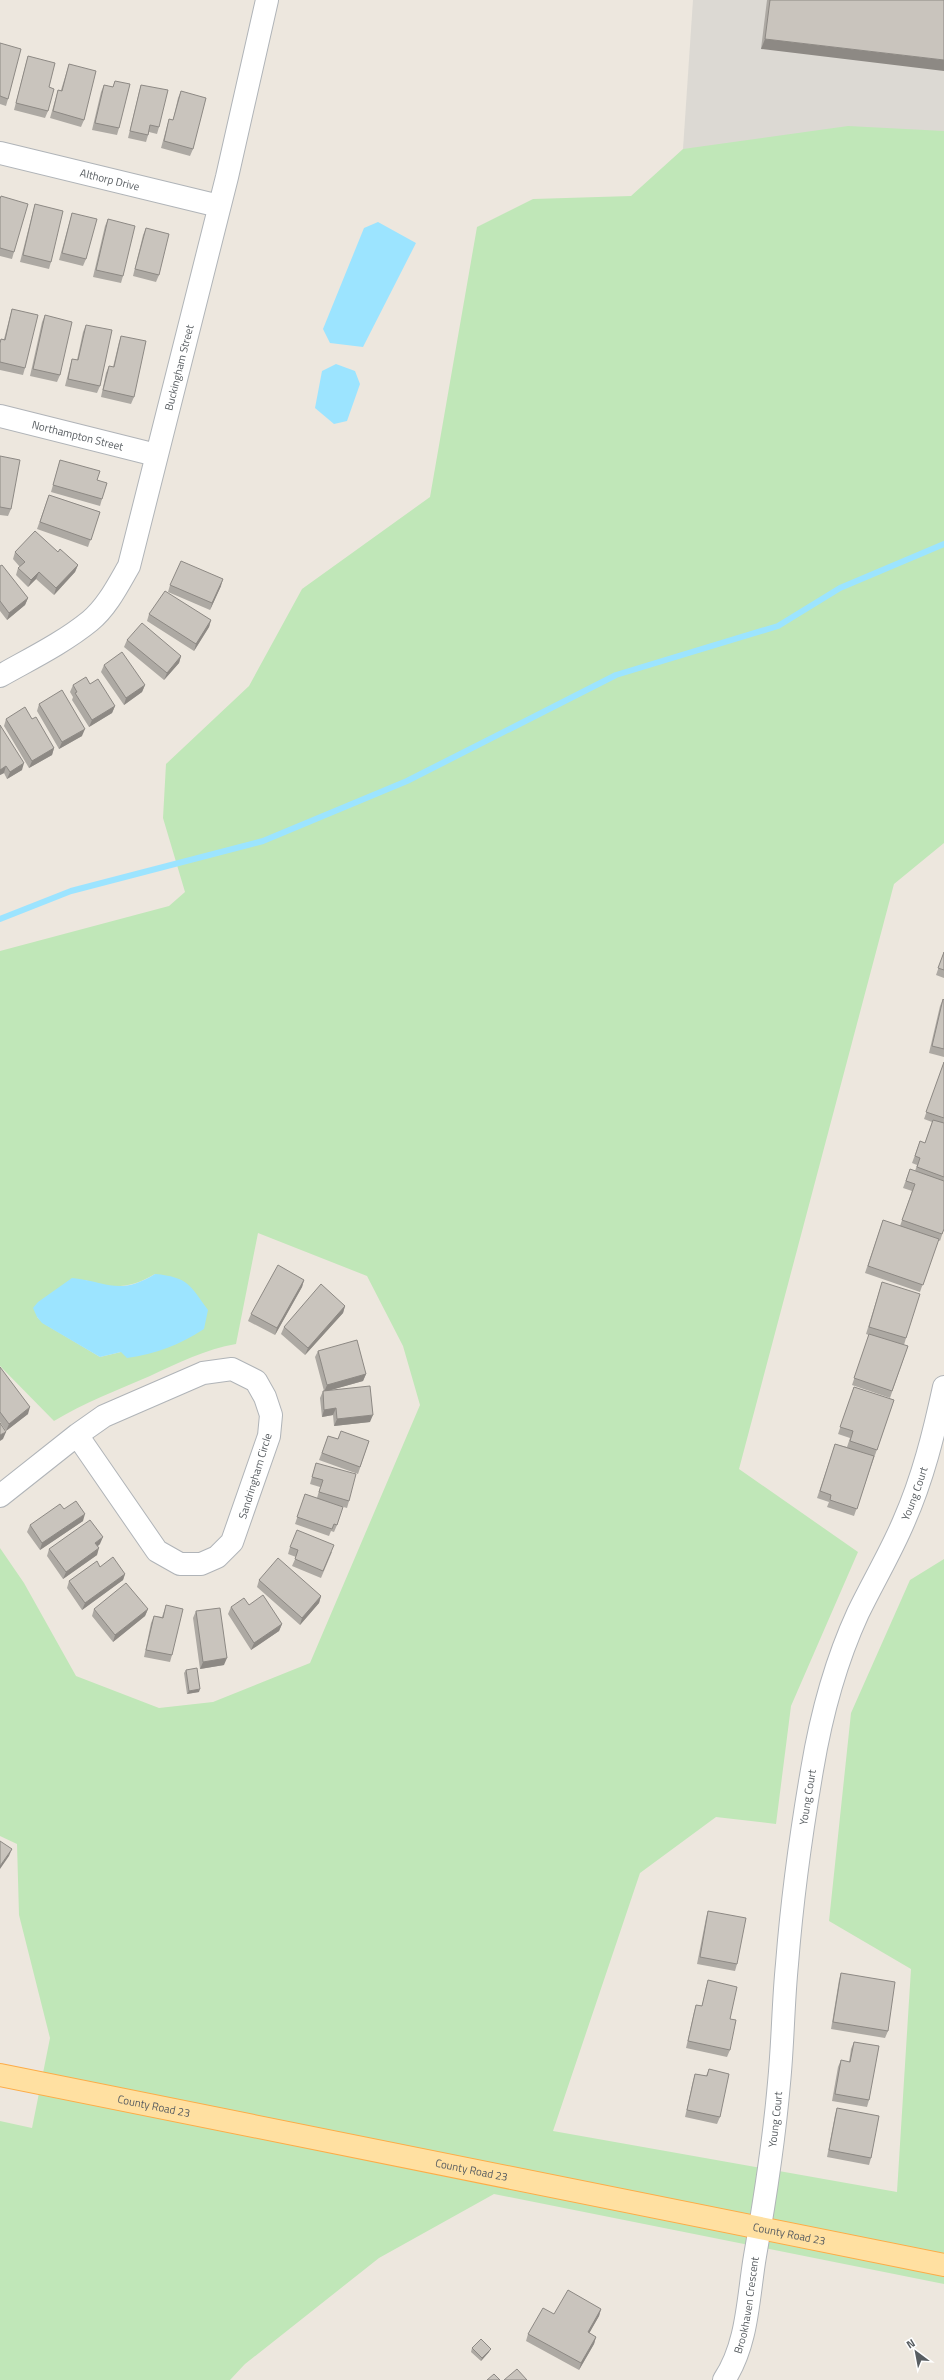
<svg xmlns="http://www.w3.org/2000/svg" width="944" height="2380" font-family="'Titillium Web',sans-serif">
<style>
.industrial{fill:#dcd9d3}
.green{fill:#c0e7b8;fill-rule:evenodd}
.water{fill:#9ce4ff}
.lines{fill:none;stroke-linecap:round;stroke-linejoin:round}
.stream{stroke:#9ce4ff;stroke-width:6}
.minor-casing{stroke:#b0b4b8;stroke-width:24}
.major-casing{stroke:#fdac47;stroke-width:24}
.minor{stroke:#fff;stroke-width:22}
.major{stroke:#ffe0a1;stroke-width:22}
.wall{fill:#ada9a3}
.shaded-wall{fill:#8d8984}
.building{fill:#c9c4bd;stroke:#8d8984}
.labels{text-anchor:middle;stroke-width:3;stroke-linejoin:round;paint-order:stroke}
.street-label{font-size:11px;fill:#585d61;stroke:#fff}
</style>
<rect width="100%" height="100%" fill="#ede7de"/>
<!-- industrial -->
<path class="industrial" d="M 693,0 L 944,0 L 944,139 L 683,149 Z"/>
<!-- green -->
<path class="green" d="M 848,126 L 944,131 L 944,843 L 894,884 L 739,1469 L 858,1552 L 791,1706 L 776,1824 L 716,1817 L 640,1873 L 553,2131 L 897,2192 L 911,1969 L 829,1921 L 851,1713 L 910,1580 L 944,1559 L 944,2284 L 494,2194 L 379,2258 L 245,2364 L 230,2380 L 0,2380 L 0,2121 L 32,2128 L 50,2038 L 19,1915 L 17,1844 L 0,1836 L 0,1548 L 24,1583 L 76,1676 L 159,1708 L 213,1702 L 310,1663 L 420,1405 L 403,1346 L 367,1276 L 258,1233 L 236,1344 C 206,1349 178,1363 150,1376 C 117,1390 84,1403 54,1421 L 0,1366 L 0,951 L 169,906 L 185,892 L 163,818 L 166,764 L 249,686 L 302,589 L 430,497 L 477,227 L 533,199 L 631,196 L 683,149 ZM 155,1274 L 121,1352 L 100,1357 L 43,1323 L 37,1317 L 85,1280 C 111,1290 132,1288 155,1274 Z"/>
<!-- water -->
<path class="water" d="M 378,222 L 416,243 L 363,347 L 330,343 L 323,329 L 364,228 Z
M 336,364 L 355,371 L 360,384 L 347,421 L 334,424 L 315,408 L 322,371 Z
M 155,1274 C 188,1277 190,1285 208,1310 L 204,1329 C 179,1345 156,1354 127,1358 L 121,1352 L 100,1357 L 42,1323 L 37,1317 L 33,1308 L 38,1302 L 72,1278 C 109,1282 119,1296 155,1274 Z"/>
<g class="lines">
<!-- stream -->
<path class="stream" d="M 0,919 L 71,891 L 263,841 L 407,781 L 616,675 L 778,626 L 840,588 L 944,544"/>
<!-- minor casing -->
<g class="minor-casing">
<g id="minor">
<path id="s1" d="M 0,153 L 219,206"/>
<path id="s2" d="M 0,416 L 156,455"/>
<path id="s3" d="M 0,676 C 30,659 63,643 90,621 C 107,607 118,585 129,566 L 227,177 L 267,0"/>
<path d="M 0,1496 L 77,1435 L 104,1416 L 203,1373 L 232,1369 L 256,1381 L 265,1397 L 271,1415 L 269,1436 L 232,1542 L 217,1557 L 201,1564 L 180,1564 L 157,1551 L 77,1435"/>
<path id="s4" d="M 724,2380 C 748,2344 748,2297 755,2256 C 765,2199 774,2141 779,2083 C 783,2043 783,2004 787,1964 C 792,1900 801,1834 812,1770 C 821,1716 835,1663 858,1613 C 873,1582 891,1552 904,1521 C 923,1478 934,1433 944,1387"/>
</g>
</g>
<!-- major casing -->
<g class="major-casing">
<g id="major">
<path id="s5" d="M 0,2075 L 944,2265"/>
</g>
</g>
<!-- minor -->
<use href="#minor" class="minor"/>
<!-- major -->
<use href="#major" class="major"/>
</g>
<!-- wall -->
<path class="wall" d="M 767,0 L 944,0 L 761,49 Z
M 0,43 L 8,99 L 6,106 L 0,104 Z
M 28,56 L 49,87 L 48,111 L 45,118 L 14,110 L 26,63 Z
M 69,64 L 84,120 L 81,127 L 50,118 L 58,90 L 61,90 Z
M 115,81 L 119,128 L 117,135 L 92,130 L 101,92 L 104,85 L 113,87 Z
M 141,85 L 159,127 L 157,134 L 149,132 L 146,142 L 128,138 L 139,92 Z
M 181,91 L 193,149 L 190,156 L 161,148 L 167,126 L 169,119 L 173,120 L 178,98 Z
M 0,199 L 14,252 L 12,259 L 0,256 Z
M 35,204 L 51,262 L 49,269 L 20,262 L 33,211 Z
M 72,213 L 86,259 L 83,266 L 59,260 L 70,220 Z
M 108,219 L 123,276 L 121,283 L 93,277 L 105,226 Z
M 146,228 L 159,275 L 156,282 L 133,276 L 143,235 Z
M 12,309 L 25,368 L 23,375 L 0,370 L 0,342 L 1,339 L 4,339 L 10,316 Z
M 45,315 L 60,375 L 57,382 L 30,376 L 42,322 Z
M 86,325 L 100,386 L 97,393 L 65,386 L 70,366 L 72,359 L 77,360 L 83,332 Z
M 121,336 L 134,397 L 131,404 L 101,397 L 106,373 L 109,366 L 113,367 L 119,342 Z
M 0,456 L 11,509 L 8,516 L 0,515 Z
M 60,460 L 97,480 L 102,499 L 100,506 L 51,492 Z
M 49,495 L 100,512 L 88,547 L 37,529 Z
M 15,552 L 58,552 L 78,565 L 75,572 L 54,595 L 36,579 L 28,587 L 16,575 L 18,568 L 20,567 L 13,559 Z
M 0,566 L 28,598 L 25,605 L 7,620 L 0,611 Z
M 170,585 L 221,586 L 210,610 L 168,592 Z
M 149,614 L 211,620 L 209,627 L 194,651 L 147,621 Z
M 127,640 L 181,656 L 179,663 L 164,680 L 124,647 Z
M 104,665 L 145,685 L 142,692 L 124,705 L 101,672 Z
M 90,684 L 115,706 L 112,713 L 89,727 L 72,700 L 73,697 L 70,692 L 73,685 Z
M 39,704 L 82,736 L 59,749 L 37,711 Z
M 6,719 L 32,719 L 54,748 L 52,755 L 29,768 L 4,726 Z
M 0,725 L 22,770 L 7,779 L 4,773 L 0,775 Z
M 944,952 L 944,978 L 936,975 Z
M 943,999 L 944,1000 L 944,1057 L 929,1053 L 940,1006 Z
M 944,1062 L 944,1229 L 940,1241 L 938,1240 L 920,1292 L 865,1273 L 883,1220 L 900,1226 L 912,1191 L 903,1188 L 910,1169 L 915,1171 L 917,1165 L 912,1163 L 920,1141 L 925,1143 L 932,1122 L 924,1119 Z
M 304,1280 L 302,1287 L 275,1335 L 248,1321 L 251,1314 Z
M 882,1282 L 906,1338 L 904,1345 L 908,1346 L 890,1398 L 852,1385 L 869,1335 L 866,1334 Z
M 345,1306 L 343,1313 L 305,1355 L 281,1334 L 284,1327 Z
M 318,1351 L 366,1374 L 363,1381 L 327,1391 L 370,1422 L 334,1426 L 333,1415 L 322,1417 L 320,1398 L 323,1391 L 324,1391 L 315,1357 Z
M 0,1367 L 28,1414 L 6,1431 L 0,1422 Z
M 854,1387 L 894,1400 L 854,1516 L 827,1507 L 829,1502 L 817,1498 L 835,1444 L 847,1447 L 850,1438 L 838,1434 Z
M 328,1436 L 338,1439 L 369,1441 L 358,1474 L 319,1460 Z
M 316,1463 L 349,1501 L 347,1508 L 340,1506 L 337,1525 L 334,1532 L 331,1531 L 329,1536 L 295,1524 L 305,1494 L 317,1498 L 320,1487 L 310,1484 Z
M 64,1509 L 83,1521 L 40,1550 L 27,1532 L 30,1525 Z
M 100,1544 L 98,1546 L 97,1555 L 63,1579 L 47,1556 L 49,1549 Z
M 290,1547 L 332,1552 L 321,1578 L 292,1566 L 296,1557 L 288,1554 Z
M 100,1567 L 125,1574 L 123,1580 L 82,1610 L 67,1588 L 69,1581 Z
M 259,1580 L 321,1596 L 319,1603 L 300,1625 L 257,1587 Z
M 166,1605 L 172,1655 L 170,1662 L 144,1657 L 151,1623 L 154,1616 L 162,1617 Z
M 249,1605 L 282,1624 L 279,1631 L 251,1650 L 228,1614 L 231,1607 Z
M 94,1609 L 148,1609 L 145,1616 L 113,1642 L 92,1616 Z
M 196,1611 L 224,1665 L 200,1669 L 193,1618 Z
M 186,1670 L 199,1692 L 187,1694 L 184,1673 Z
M 708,1911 L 737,1964 L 735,1971 L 697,1964 L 706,1918 Z
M 841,1973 L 888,2031 L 885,2038 L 831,2029 L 839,1980 Z
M 708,1980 L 730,2019 L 730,2050 L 727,2057 L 686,2048 L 694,2012 L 696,2005 L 702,2006 L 706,1987 Z
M 854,2042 L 869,2100 L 867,2107 L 832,2101 L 838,2067 L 841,2060 L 849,2062 L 851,2049 Z
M 709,2069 L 720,2117 L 717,2124 L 685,2117 L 693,2081 L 695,2074 L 706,2076 Z
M 837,2108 L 871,2158 L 869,2165 L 827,2157 L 835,2115 Z
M 601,2309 L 599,2316 L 589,2333 L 596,2337 L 594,2344 L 579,2370 L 526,2341 L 528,2334 L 554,2314 Z
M 472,2348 L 489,2352 L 481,2361 L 471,2352 Z"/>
<!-- shaded-wall -->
<path class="shaded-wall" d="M 765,39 L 944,60 L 944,71 L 761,49 Z
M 78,565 L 75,572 L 54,595 L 56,588 Z
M 39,572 L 36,579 L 28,587 L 31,580 Z
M 223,579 L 221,586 L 210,610 L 212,603 Z
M 28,598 L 25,605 L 7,620 L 9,613 Z
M 211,620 L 209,627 L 194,651 L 196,644 Z
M 181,656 L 179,663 L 164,680 L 167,673 Z
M 145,685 L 142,692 L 124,705 L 126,698 Z
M 115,706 L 112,713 L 89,727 L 92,720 Z
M 85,729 L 82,736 L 59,749 L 62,742 Z
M 54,748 L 52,755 L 29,768 L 32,761 Z
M 24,763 L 22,770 L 7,779 L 10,772 Z
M 6,766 L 4,773 L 0,775 L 0,770 Z
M 304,1280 L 302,1287 L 275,1335 L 277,1328 Z
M 345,1306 L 343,1313 L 305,1355 L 308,1348 Z
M 366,1374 L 363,1381 L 324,1392 L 327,1385 Z
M 30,1407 L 28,1414 L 6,1431 L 9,1424 Z
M 336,1408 L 333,1415 L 322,1417 L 324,1410 Z
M 373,1415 L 370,1422 L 334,1426 L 337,1419 Z
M 6,1432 L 3,1439 L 0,1441 L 0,1435 Z
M 85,1514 L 83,1521 L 40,1550 L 42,1543 Z
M 103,1537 L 100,1544 L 93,1550 L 95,1543 Z
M 99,1548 L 97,1555 L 63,1579 L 66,1572 Z
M 125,1574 L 123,1580 L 82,1610 L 85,1603 Z
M 321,1596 L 319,1603 L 300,1625 L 302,1618 Z
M 148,1609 L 145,1616 L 113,1642 L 115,1635 Z
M 282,1624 L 279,1631 L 251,1650 L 254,1643 Z
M 227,1658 L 224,1665 L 200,1669 L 203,1662 Z
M 200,1689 L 199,1692 L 187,1694 L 189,1691 Z
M 12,1849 L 9,1856 L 0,1869 L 0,1866 Z
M 601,2309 L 599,2316 L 586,2339 L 588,2332 Z
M 596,2337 L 594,2344 L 579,2370 L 581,2363 Z
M 491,2349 L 489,2352 L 481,2361 L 482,2358 Z"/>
<!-- building -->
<path class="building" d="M 770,0 L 944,0 L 944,60 L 765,39 Z
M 0,43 L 21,49 L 8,99 L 0,96 Z
M 28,56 L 55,63 L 49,87 L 54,89 L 48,111 L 16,103 Z
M 69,64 L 96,71 L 84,120 L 53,111 L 58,90 L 62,91 Z
M 115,81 L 130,84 L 119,128 L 95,123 L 104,85 L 113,87 Z
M 141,85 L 168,90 L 159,127 L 150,125 L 148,135 L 130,131 Z
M 181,91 L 206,98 L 193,149 L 164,141 L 169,119 L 173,120 Z
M 1,196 L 28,204 L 14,252 L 0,248 L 0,199 Z
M 35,204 L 63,211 L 51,262 L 23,255 Z
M 72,213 L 97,219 L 86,259 L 62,253 Z
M 108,219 L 135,226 L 123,276 L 96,270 Z
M 146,228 L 169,234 L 159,275 L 135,269 Z
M 12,309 L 38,315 L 25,368 L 0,362 L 0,343 L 1,339 L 5,340 Z
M 45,315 L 72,322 L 60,375 L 33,369 Z
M 86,325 L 112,330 L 100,386 L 68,379 L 72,359 L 78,360 Z
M 121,336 L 146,341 L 134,397 L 103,390 L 109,366 L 114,367 Z
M 0,456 L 20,460 L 11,509 L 0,507 Z
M 60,460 L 100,471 L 97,480 L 107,483 L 102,499 L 53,485 Z
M 49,495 L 100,512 L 91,540 L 40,522 Z
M 35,531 L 58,552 L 60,549 L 78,565 L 56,588 L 39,572 L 31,580 L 18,568 L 25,562 L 15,552 Z
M 181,561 L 223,579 L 212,603 L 170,585 Z
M 2,565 L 28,598 L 9,613 L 0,601 L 0,566 Z
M 165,591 L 211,620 L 196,644 L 149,614 Z
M 142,623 L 181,656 L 167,673 L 127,640 Z
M 122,652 L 145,685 L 126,698 L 104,665 Z
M 86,677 L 90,684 L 98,679 L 115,706 L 92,720 L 75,693 L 77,692 L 73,685 Z
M 62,690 L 85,729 L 62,742 L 39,704 Z
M 25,707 L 32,719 L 36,717 L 54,748 L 32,761 L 6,719 Z
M 0,725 L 24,763 L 10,772 L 6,766 L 0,770 Z
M 944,952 L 944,970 L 938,968 Z
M 943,999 L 944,1000 L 944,1049 L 932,1046 Z
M 944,1062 L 944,1118 L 926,1112 Z
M 933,1120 L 944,1123 L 944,1177 L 917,1167 L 920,1158 L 915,1156 L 920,1141 L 925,1143 Z
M 910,1169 L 944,1181 L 944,1229 L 942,1234 L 902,1220 L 915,1184 L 906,1181 Z
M 883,1220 L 939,1239 L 923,1285 L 868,1266 Z
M 278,1265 L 304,1280 L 277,1328 L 251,1314 Z
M 882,1282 L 920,1294 L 906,1338 L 869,1327 Z
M 321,1284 L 345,1306 L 308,1348 L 284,1327 Z
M 869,1334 L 908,1346 L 892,1391 L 854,1378 Z
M 357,1340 L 366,1374 L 327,1385 L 318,1351 Z
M 0,1367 L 30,1407 L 9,1424 L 0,1412 Z
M 370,1386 L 373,1415 L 337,1419 L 336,1408 L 324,1410 L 323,1391 Z
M 854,1387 L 894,1400 L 877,1450 L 850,1441 L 853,1431 L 840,1427 Z
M 0,1423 L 6,1432 L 0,1435 Z
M 341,1431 L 369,1441 L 360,1467 L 322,1453 L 328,1436 L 338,1439 Z
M 835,1444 L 874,1456 L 857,1509 L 830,1500 L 831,1495 L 820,1491 Z
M 316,1463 L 356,1474 L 349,1501 L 319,1492 L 323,1480 L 312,1477 Z
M 305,1494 L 343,1507 L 337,1525 L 334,1524 L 332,1529 L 297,1517 Z
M 76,1501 L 85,1514 L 42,1543 L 30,1525 L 60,1504 L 64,1509 Z
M 90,1520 L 103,1537 L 95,1543 L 99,1548 L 66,1572 L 49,1549 Z
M 297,1530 L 334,1545 L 323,1571 L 295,1559 L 298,1550 L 290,1547 Z
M 113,1557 L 125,1574 L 85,1603 L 69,1581 L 97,1561 L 100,1567 Z
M 278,1558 L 321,1596 L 302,1618 L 259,1580 Z
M 126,1583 L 148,1609 L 115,1635 L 94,1609 Z
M 263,1595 L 282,1624 L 254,1643 L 231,1607 L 244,1598 L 249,1605 Z
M 166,1605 L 183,1609 L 172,1655 L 146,1650 L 154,1616 L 163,1618 Z
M 220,1608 L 227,1658 L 203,1662 L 196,1611 Z
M 197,1668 L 200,1689 L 189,1691 L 186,1670 Z
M 0,1841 L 12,1849 L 0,1866 Z
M 708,1911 L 746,1918 L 737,1964 L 700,1957 Z
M 841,1973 L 895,1982 L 888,2031 L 833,2022 Z
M 708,1980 L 737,1987 L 730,2019 L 736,2020 L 730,2050 L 688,2041 L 696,2005 L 702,2006 Z
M 854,2042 L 879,2046 L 869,2100 L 835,2094 L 841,2060 L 850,2062 Z
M 709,2069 L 729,2074 L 720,2117 L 687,2110 L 695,2074 L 707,2076 Z
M 837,2108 L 879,2116 L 871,2158 L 829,2150 Z
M 568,2290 L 601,2309 L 588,2332 L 596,2337 L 581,2363 L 528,2334 L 543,2308 L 554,2314 Z
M 481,2339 L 491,2349 L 482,2358 L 472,2348 Z
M 517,2369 L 527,2380 L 504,2380 Z
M 494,2374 L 500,2380 L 487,2380 Z"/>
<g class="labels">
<!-- street labels -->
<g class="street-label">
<text dy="4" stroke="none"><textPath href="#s1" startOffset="113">Althorp Drive</textPath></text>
<text dy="4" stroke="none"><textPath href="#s3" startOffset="378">Buckingham Street</textPath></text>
<text dy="4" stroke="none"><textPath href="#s2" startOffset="80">Northampton Street</textPath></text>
<text transform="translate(255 1476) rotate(-73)" y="4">Sandringham Circle</text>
<text dy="4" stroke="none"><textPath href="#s4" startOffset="915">Young Court</textPath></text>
<text dy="4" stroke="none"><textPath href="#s4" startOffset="591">Young Court</textPath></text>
<text dy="4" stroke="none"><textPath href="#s5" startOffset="157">County Road 23</textPath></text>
<text dy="4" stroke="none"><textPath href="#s4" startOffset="267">Young Court</textPath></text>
<text dy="4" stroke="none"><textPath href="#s5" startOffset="481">County Road 23</textPath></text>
<text dy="4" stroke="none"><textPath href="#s5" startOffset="805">County Road 23</textPath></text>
<text dy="4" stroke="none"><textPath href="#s4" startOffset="79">Brookhaven Crescent</textPath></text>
</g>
</g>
<!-- north arrow -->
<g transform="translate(916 2352) rotate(328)" stroke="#ffffff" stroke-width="3" paint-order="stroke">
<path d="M0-3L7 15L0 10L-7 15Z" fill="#585d61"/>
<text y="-6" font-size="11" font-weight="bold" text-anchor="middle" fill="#585d61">N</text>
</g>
</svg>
